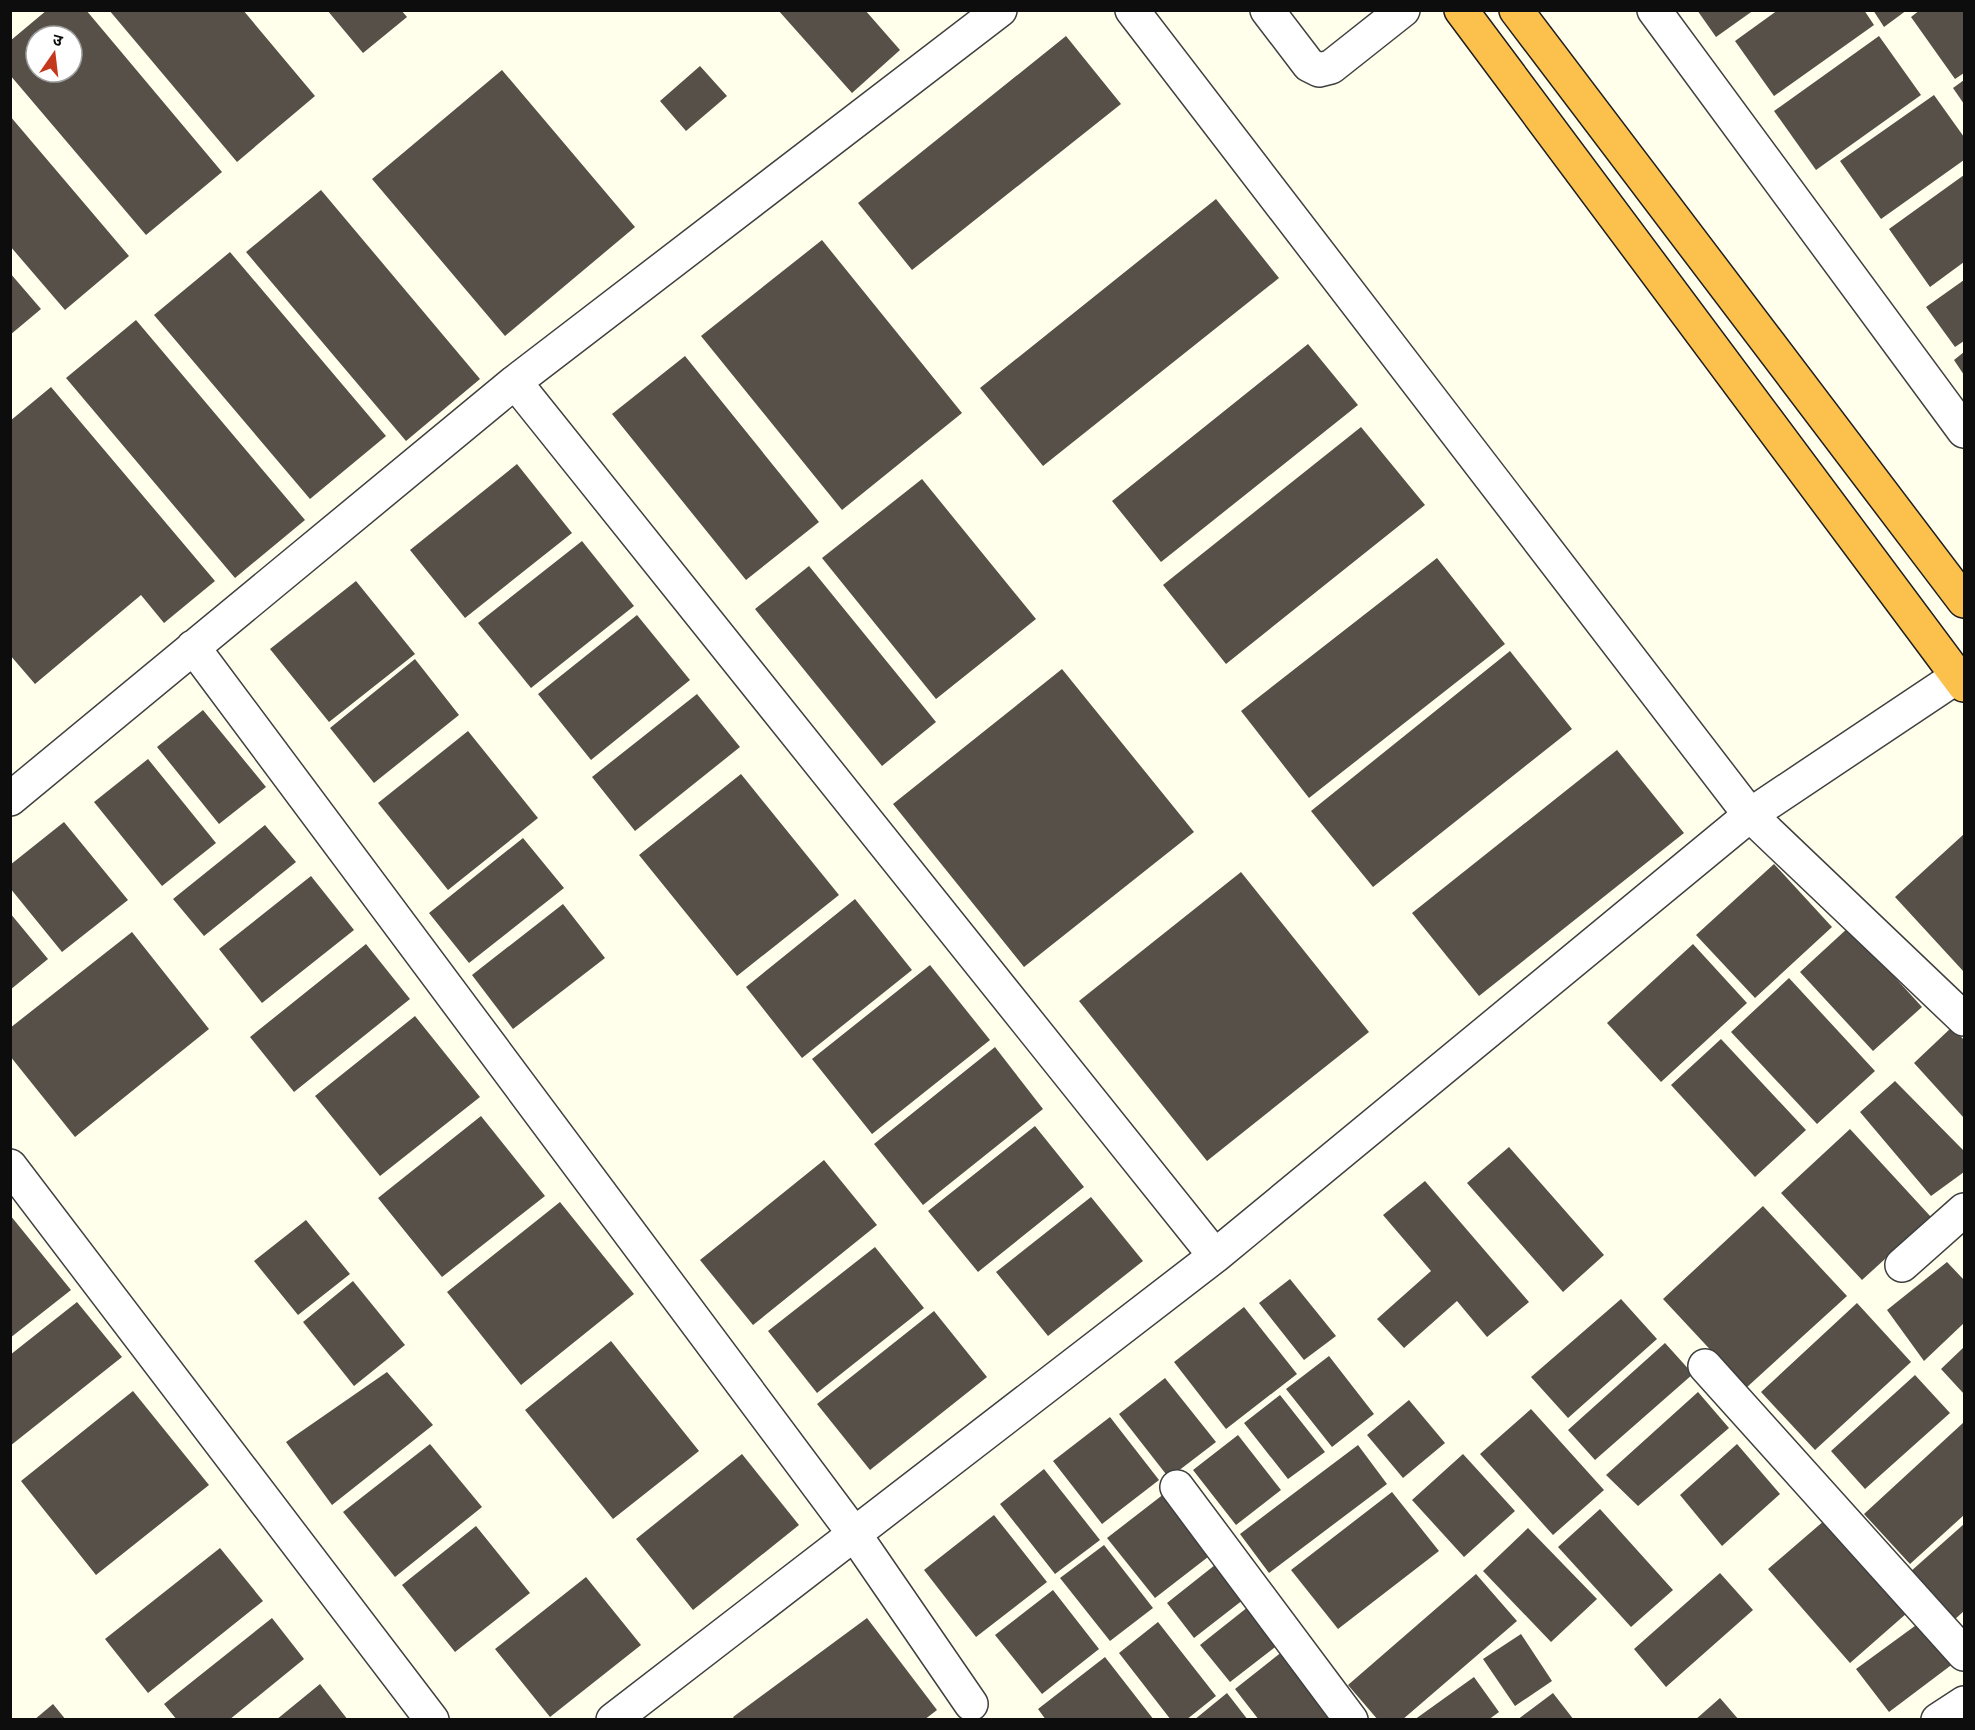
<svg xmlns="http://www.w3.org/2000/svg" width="1975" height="1730" font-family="Literata,'Noto Sans Devanagari',serif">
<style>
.building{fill:#565048;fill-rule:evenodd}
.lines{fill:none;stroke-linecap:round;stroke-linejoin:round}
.minor-casing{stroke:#404040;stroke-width:36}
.highway-casing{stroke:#1e1e1e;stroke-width:36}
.minor{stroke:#fff;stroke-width:33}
.highway{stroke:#fcc14d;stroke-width:33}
</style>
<rect width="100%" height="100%" fill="#ffffec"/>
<!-- building -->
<path class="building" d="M 47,10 L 86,10 L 222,172 L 146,235 L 10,75 L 10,41 ZM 36,36 L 72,36 L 72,72 L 36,72 Z
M 109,10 L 243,10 L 315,96 L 237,162 Z
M 327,10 L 401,10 L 407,17 L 363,53 Z
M 778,10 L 865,10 L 900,50 L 852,93 Z
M 1697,10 L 1754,10 L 1716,37 Z
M 1778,10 L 1864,10 L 1874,25 L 1774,96 L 1735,41 Z
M 1873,10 L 1907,10 L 1884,27 Z
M 1920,10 L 1964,10 L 1964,73 L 1955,79 L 1911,17 Z
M 1066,36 L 1121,104 L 912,270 L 858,203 Z
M 1879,36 L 1921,95 L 1816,170 L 1774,111 Z
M 700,66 L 727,96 L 686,131 L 660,101 Z
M 502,70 L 635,227 L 505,336 L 372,179 Z
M 1964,80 L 1964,104 L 1953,88 Z
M 1934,95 L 1964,137 L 1964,160 L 1881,219 L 1840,161 Z
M 10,116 L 129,256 L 65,310 L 10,246 Z
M 1964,175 L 1964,262 L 1930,287 L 1889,229 Z
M 321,190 L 480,379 L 406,441 L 246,252 Z
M 1216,199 L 1279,278 L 1043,466 L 980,388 Z
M 822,240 L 962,413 L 842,510 L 701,336 Z
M 230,252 L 386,436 L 310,499 L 154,315 Z
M 10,273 L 41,309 L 10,335 Z
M 1964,280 L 1964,341 L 1955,347 L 1926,307 Z
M 136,320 L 305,520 L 235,578 L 66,378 Z
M 1308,344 L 1358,405 L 1161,562 L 1112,501 Z
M 1964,352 L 1964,375 L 1954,360 Z
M 685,356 L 819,522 L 746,580 L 612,414 Z
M 51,387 L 215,581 L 164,623 L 141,595 L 35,684 L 10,655 L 10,421 Z
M 1361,427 L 1425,505 L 1226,664 L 1163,585 Z
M 517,464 L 572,533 L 465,618 L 410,550 Z
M 922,479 L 1036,619 L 936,699 L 822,558 Z
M 582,541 L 634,606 L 531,688 L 478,623 Z
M 1437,558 L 1505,644 L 1309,798 L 1241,711 Z
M 809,566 L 936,722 L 882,766 L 755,609 Z
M 356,581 L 415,654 L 329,722 L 270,649 Z
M 637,615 L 690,680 L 591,760 L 538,694 Z
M 1510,651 L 1572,729 L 1373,887 L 1311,811 Z
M 415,659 L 459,715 L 374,783 L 330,728 Z
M 1062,669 L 1194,832 L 1024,967 L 893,804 Z
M 697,694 L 740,747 L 635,831 L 592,777 Z
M 203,710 L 266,787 L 219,824 L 157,747 Z
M 468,731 L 538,818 L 448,890 L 378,803 Z
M 1617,750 L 1684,833 L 1479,996 L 1412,913 Z
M 148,759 L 216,843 L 162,886 L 94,802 Z
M 741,774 L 839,895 L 737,976 L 639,855 Z
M 64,822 L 128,900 L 62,952 L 10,888 L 10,865 Z
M 265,825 L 296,862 L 204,936 L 173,899 Z
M 1964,834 L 1964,972 L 1895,897 Z
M 523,838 L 564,888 L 469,963 L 429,913 Z
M 1774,864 L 1832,927 L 1755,998 L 1696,935 Z
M 1241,872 L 1369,1032 L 1207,1161 L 1079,1001 Z
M 311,876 L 354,930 L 262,1003 L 219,949 Z
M 855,899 L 912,970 L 802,1058 L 746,987 Z
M 563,904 L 605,958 L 513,1029 L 472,975 Z
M 10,913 L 48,959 L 10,990 Z
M 1849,927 L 1922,1007 L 1873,1051 L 1800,972 Z
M 132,932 L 209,1029 L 75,1137 L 10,1056 L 10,1028 Z
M 366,944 L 410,999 L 294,1092 L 250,1037 Z
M 1693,944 L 1747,1003 L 1661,1082 L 1607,1023 Z
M 930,965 L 990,1040 L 872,1134 L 812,1059 Z
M 1789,978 L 1875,1071 L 1817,1124 L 1731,1032 Z
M 415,1016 L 480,1097 L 380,1176 L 315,1096 Z
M 1952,1027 L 1964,1040 L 1964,1118 L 1914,1063 Z
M 1721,1039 L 1806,1130 L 1755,1177 L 1671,1085 Z
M 995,1047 L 1043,1109 L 923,1205 L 874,1144 Z
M 1895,1081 L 1964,1151 L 1964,1172 L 1931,1196 L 1860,1112 Z
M 481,1116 L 545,1196 L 442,1277 L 378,1198 Z
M 1035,1126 L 1084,1187 L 978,1272 L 928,1211 Z
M 1850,1129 L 1931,1217 L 1862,1280 L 1781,1193 Z
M 1509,1147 L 1604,1255 L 1563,1292 L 1467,1183 Z
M 824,1160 L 877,1225 L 753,1325 L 700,1260 Z
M 1425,1181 L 1529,1302 L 1487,1337 L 1457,1301 L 1404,1348 L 1377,1319 L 1431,1271 L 1383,1215 Z
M 1091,1197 L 1143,1261 L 1048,1336 L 996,1272 Z
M 560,1202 L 634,1294 L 521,1385 L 447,1292 Z
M 1763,1206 L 1847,1296 L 1746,1388 L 1663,1299 Z
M 10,1215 L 71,1290 L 10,1338 Z
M 306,1220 L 350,1274 L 298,1315 L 254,1261 Z
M 875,1247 L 924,1308 L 817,1393 L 768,1331 Z
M 1947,1262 L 1964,1280 L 1964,1323 L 1924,1361 L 1887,1310 Z
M 1290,1279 L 1336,1336 L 1304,1360 L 1259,1303 Z
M 353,1281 L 405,1345 L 354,1386 L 303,1322 Z
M 1621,1299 L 1657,1339 L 1568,1418 L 1531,1377 Z
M 77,1302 L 122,1357 L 10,1446 L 10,1355 Z
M 1857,1303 L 1911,1362 L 1815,1450 L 1761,1392 Z
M 1244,1307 L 1297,1374 L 1226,1429 L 1174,1362 Z
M 934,1311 L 987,1377 L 870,1470 L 817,1404 Z
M 611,1341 L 699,1451 L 613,1519 L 525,1410 Z
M 1665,1343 L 1693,1374 L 1595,1460 L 1568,1430 Z
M 1964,1347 L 1964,1394 L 1941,1369 Z
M 1329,1356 L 1374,1414 L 1332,1447 L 1286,1389 Z
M 387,1372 L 433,1425 L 332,1505 L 286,1442 Z
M 1915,1375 L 1950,1413 L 1865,1489 L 1831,1451 Z
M 1165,1378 L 1216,1442 L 1169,1478 L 1119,1414 Z
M 133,1391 L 209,1485 L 96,1575 L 21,1481 Z
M 1698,1392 L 1729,1428 L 1638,1506 L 1606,1475 Z
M 1280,1395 L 1325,1452 L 1288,1479 L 1244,1423 Z
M 1409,1400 L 1445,1443 L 1403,1478 L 1367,1435 Z
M 1531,1409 L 1604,1490 L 1553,1535 L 1480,1454 Z
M 1110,1417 L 1159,1480 L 1102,1524 L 1053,1461 Z
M 1964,1422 L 1964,1515 L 1910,1564 L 1864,1514 Z
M 1238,1435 L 1281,1490 L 1236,1525 L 1193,1470 Z
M 430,1444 L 482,1507 L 395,1577 L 343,1512 Z
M 1737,1444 L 1780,1494 L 1722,1546 L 1680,1495 Z
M 1358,1445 L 1387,1484 L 1269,1573 L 1240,1534 Z
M 742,1454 L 799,1525 L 693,1610 L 636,1539 Z
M 1463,1454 L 1515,1511 L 1464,1557 L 1412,1500 Z
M 1044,1469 L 1100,1540 L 1055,1574 L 1000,1504 Z
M 1169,1490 L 1217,1550 L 1155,1598 L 1107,1538 Z
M 1392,1492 L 1439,1551 L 1338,1629 L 1291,1570 Z
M 1600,1509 L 1673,1590 L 1631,1627 L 1558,1547 Z
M 994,1515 L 1047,1582 L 976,1637 L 924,1570 Z
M 1825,1520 L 1907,1613 L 1850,1663 L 1768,1569 Z
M 1964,1524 L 1964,1611 L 1954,1620 L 1910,1572 Z
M 476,1526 L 530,1593 L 455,1652 L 402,1585 Z
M 1528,1528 L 1597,1599 L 1551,1642 L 1483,1571 Z
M 1104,1545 L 1153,1608 L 1110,1641 L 1060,1578 Z
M 220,1548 L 263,1601 L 148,1693 L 105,1639 Z
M 1220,1561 L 1248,1596 L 1194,1638 L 1167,1603 Z
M 1720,1573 L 1753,1610 L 1666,1687 L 1634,1649 Z
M 1476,1574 L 1517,1621 L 1402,1720 L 1378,1720 L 1348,1685 Z
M 586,1577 L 641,1645 L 550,1717 L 495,1649 Z
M 1053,1590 L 1099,1649 L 1042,1694 L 995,1635 Z
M 1253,1603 L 1283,1641 L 1230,1682 L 1200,1645 Z
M 272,1618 L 304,1659 L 229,1720 L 177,1720 L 164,1704 Z
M 867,1618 L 937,1710 L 924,1720 L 735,1720 L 733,1717 Z
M 1158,1622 L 1216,1696 L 1186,1720 L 1171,1720 L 1119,1653 Z
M 1919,1623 L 1958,1660 L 1889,1712 L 1856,1669 Z
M 1521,1634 L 1552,1681 L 1515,1706 L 1483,1659 Z
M 1283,1651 L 1337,1720 L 1259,1720 L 1235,1689 Z
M 1105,1657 L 1154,1720 L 1046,1720 L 1038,1709 Z
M 1474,1677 L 1499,1712 L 1488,1720 L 1414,1720 Z
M 320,1684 L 348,1720 L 276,1720 Z
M 1227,1693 L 1248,1720 L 1194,1720 Z
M 1553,1693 L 1574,1720 L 1517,1720 Z
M 1720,1698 L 1739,1720 L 1695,1720 Z
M 53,1704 L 66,1720 L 34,1720 Z"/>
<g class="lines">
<!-- minor casing -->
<g class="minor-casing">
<path id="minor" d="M 1132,10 L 1750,815 L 1964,1019
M 1267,10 L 1309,65 L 1319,70 L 1331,67 L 1403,10
M 1654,10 L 1964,431
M 515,382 L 1215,1256
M 193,647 L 855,1535 L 971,1704
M 10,799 L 515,382 L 1000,10
M 10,1166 L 432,1720
M 1902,1265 L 1964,1210
M 1705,1366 L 1964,1654
M 1177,1487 L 1351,1720
M 613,1720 L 1215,1256 L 1750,815 L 1958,676
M 1938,1720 L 1964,1703"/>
</g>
<!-- highway casing -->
<g class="highway-casing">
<path id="highway" d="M 1461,10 L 1964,685
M 1516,10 L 1964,601"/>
</g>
<!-- minor -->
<use href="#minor" class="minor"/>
<!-- highway -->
<use href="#highway" class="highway"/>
</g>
<!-- border -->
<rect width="1975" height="1730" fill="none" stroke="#0d0d0d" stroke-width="24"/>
<!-- north arrow -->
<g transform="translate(54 54) rotate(14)"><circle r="28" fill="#ffffff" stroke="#9e9e9e" stroke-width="1.5"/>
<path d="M0-4.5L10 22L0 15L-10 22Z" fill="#c4381d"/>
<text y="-9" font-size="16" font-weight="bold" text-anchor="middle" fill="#0d0d0d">उ</text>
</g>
</svg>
